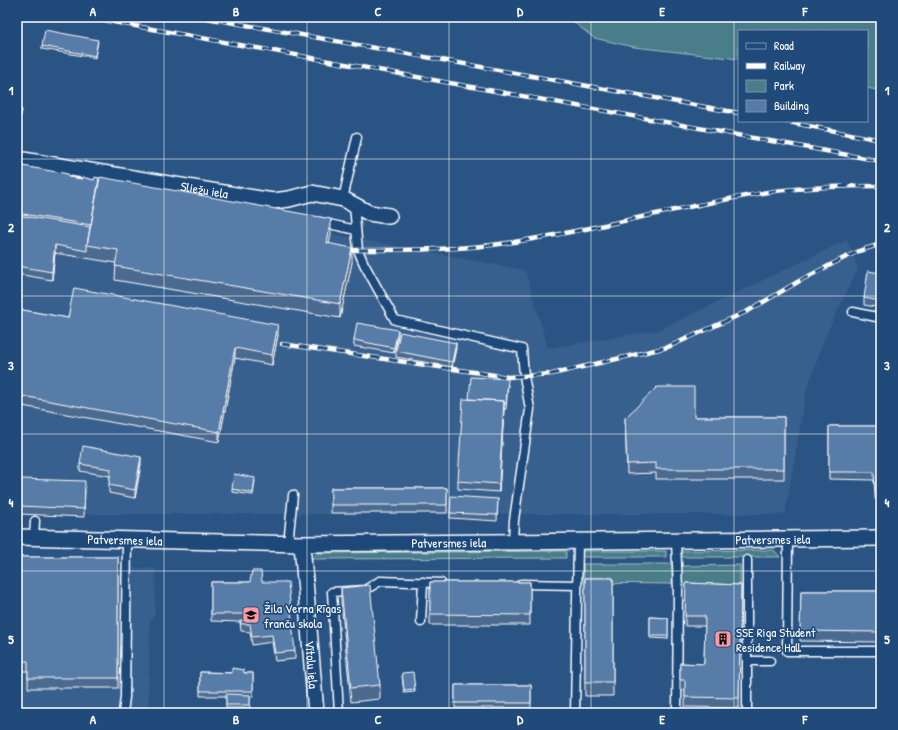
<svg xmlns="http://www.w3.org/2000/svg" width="898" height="730" font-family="'Patrick Hand',sans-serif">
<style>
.built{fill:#38608e}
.green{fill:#4a7d89;stroke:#a4bec4}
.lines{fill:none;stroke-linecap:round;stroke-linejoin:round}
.service-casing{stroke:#fff;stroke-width:11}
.minor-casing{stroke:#fff;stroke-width:18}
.service{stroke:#1f4a7a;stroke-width:8}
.minor{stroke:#1f4a7a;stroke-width:15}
.rail-casing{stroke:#fff;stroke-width:4.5}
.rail{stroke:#1f4a7a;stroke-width:3;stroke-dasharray:9;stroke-linecap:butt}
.wall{fill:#4b6a90;stroke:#fff}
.shaded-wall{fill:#3d5675;stroke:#fff}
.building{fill:#577ba7;stroke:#fff}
.grid{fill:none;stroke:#fff;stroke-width:1;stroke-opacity:0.55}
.labels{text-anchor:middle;stroke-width:3.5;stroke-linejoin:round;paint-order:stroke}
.street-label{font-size:13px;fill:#fff;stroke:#1f4a7a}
.poi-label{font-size:13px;fill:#fff;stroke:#1f4a7a;text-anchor:start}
.neatline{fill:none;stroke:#fff;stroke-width:1.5}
.grid-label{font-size:13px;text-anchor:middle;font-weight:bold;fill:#fff}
</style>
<rect width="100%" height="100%" fill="#2a5483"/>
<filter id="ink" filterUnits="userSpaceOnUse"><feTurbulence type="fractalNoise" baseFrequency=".025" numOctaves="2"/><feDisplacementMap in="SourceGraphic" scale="8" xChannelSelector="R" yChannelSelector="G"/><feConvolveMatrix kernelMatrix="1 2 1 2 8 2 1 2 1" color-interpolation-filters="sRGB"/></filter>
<g filter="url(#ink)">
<!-- built -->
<path class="built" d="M 17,176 L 331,233 L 331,234 L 525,270 L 548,348 L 659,330 L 847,240 L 858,268 L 825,337 L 806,392 L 785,514 L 17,514 Z
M 17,567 L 156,568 L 155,613 L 150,622 L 148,713 L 17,713 Z"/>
<!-- green -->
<path class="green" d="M 567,17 L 881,17 L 881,91 L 867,88 L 867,31 L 739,31 L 739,59 L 634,47 L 594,38 Z
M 774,550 L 780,557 L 680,557 L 680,551 Z
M 566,551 L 566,558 L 311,559 L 318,553 Z
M 580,551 L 666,551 L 666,557 L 580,557 Z
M 583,564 L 672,564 L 672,584 L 584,583 Z
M 740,565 L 740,586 L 681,586 L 680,566 Z"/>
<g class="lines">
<!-- service casing -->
<g class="service-casing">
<path id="service" d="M 343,199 L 357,137
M 354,205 L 358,250 L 364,264 L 395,320 L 522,349 L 524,376 L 530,409 L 514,520 L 513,542
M 320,222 L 356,230
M 853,312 L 881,318
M 34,537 L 35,521
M 788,539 L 787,651 L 881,651
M 676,541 L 678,590 L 677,713
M 288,544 L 293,495
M 521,584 L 577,585
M 421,622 L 423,582
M 747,661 L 770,661
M 123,713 L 125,697 L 127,540
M 339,713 L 332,592 L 365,590 L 380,581 L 441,583
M 575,713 L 578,542
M 747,713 L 747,560"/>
</g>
<!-- minor casing -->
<g class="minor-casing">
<g id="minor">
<path id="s1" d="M 17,159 L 273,201 L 289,199 L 312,193 L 343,199 L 369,213 L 389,216"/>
<path id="s2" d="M 17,537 L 302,544 L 881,538"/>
<path id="s3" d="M 302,544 L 316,713"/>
</g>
</g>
<!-- service -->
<use href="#service" class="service"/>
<!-- minor -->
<use href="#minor" class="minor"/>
<!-- rail casing -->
<g class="rail-casing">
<path id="rail" d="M 86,17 L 881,161
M 201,17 L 739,113
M 783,121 L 881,140
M 341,250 C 399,250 457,251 514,242 C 601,229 687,204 775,191 C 811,187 846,186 881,186
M 282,344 L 508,377 L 552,374 L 668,347 L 748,311 L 801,280 L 842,259 L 859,251 L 881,244"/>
</g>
<!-- rail -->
<use href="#rail" class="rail"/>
</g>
<!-- wall -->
<path class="wall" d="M 98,42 L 95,58 L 42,49 L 42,46 Z
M 17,109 L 22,110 L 21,116 L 17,116 Z
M 17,165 L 331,233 L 329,243 L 352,262 L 340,318 L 115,280 L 116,263 L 55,253 L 52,280 L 17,274 Z
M 881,273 L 881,308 L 864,305 L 864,298 Z
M 17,309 L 68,318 L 278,335 L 272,365 L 235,358 L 219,442 L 17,405 Z
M 398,336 L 394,353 L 354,346 L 354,340 Z
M 456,348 L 452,367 L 396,357 L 396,351 Z
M 508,385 L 506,409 L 504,409 L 499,492 L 458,489 L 458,481 Z
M 694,417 L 784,417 L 784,479 L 656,479 L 656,473 L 627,474 L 625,418 Z
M 829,426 L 881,426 L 881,500 L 875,499 L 874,480 L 829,479 Z
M 80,464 L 141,464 L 135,498 L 109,493 L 109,485 L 110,476 L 80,471 Z
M 255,481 L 253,495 L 232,492 L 232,489 Z
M 331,488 L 447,488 L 447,513 L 331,513 Z
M 85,489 L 84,517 L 20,514 L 20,506 Z
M 498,499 L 497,521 L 450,518 L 450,513 Z
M 17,557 L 118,557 L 118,688 L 28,688 L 28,671 L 17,671 L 18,685 L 17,685 Z
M 585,578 L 613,578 L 613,696 L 585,696 Z
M 211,582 L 262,582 L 295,651 L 295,659 L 275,661 L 272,642 L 252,645 L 250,632 L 241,631 L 240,622 L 211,621 Z
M 430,582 L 530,582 L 530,625 L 430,625 Z
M 686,583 L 741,585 L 739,708 L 685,707 L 685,690 L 680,690 L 680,663 L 704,664 L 705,626 L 685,626 Z
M 341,588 L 380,685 L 380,699 L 351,702 L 341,602 Z
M 801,591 L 881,591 L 881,642 L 800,641 Z
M 650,617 L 668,618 L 668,639 L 650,638 Z
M 200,672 L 253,673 L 253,697 L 250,697 L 250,708 L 226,708 L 226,696 L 200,696 Z
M 402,676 L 415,689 L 415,692 L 404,693 Z
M 455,685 L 531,685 L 531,708 L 455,708 Z"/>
<!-- shaded-wall -->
<path class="shaded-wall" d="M 331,219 L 331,233 L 327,257 L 327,243 Z
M 55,245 L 55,253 L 52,280 L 52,272 Z
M 352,248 L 352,262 L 340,318 L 340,304 Z
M 278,325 L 278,335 L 272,365 L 272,355 Z
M 398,330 L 398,336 L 394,353 L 394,348 Z
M 456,343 L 456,348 L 452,367 L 452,362 Z
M 235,348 L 235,358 L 219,442 L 219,432 Z
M 504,401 L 504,409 L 499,492 L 499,484 Z
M 141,457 L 141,464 L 135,498 L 135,490 Z"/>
<!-- building -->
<path class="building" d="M 45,30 L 98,40 L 95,56 L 42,46 Z
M 17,109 L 22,110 L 21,114 L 17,113 Z
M 17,165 L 68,174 L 68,177 L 82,179 L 82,177 L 94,180 L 95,177 L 99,178 L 91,225 L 17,213 Z
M 100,177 L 331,219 L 327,243 L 352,248 L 340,304 L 115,266 L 118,250 L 87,245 Z
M 17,215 L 90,227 L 87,245 L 87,251 L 55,245 L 52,272 L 17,266 Z
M 868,271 L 881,273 L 881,301 L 864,298 Z
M 74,288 L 278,325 L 272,355 L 235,348 L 219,432 L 17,395 L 17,309 L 68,318 Z
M 357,323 L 398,330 L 394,348 L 354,340 Z
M 400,332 L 456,343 L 452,362 L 396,351 Z
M 471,377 L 508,379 L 506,404 L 504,404 L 504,401 L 469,399 Z
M 657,387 L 694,387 L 694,417 L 784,417 L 784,469 L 656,469 L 656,463 L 627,464 L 625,418 Z
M 463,399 L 504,401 L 499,484 L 458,481 Z
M 829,426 L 881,426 L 881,492 L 875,492 L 874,472 L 829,472 Z
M 83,446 L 141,457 L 135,490 L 109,485 L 111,469 L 80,464 Z
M 234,474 L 255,478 L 253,493 L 232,489 Z
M 21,479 L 85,481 L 84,509 L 20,506 Z
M 331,488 L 447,488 L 447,505 L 331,505 Z
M 451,496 L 498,499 L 497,515 L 450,513 Z
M 17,557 L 118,557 L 118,678 L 28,678 L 28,661 L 17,661 L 18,675 L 17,675 Z
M 252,571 L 261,571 L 262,582 L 288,582 L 295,651 L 275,653 L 272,635 L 252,637 L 250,624 L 241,624 L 240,621 L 243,620 L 250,619 L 249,614 L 211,614 L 211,582 L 250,582 Z
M 585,578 L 613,578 L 613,682 L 585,682 Z
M 430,582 L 530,582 L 530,615 L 430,614 Z
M 686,583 L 741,585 L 739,698 L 685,697 L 685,680 L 680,680 L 680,663 L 704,664 L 705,616 L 685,616 Z
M 370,585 L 380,685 L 351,688 L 341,588 Z
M 801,591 L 881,591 L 881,632 L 800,631 Z
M 650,617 L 668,618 L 668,636 L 650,636 Z
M 232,668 L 244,670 L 244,673 L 253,673 L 253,691 L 200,691 L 200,672 L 232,673 Z
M 413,672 L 415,689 L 404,690 L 402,673 Z
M 455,685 L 531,685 L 531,703 L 455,703 Z
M 226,694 L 250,695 L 250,705 L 226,705 Z"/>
</g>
<!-- grid -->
<path class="grid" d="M 164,17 L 164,713M 307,17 L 307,713M 449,17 L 449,713M 591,17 L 591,713M 734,17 L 734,713M 17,159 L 881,159M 17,296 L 881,296M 17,434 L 881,434M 17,571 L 881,571"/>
<!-- icons -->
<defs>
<g id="school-square" transform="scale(0.9)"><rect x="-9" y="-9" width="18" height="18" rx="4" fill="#ff9aa2" stroke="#1f4a7a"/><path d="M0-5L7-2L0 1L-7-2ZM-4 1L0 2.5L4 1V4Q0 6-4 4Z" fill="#111"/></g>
<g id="building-square" transform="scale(0.9)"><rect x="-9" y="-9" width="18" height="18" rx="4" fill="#ff9aa2" stroke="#1f4a7a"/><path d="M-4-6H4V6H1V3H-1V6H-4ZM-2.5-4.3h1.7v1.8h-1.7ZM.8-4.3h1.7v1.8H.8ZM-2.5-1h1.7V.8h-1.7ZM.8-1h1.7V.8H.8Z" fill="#111"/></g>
</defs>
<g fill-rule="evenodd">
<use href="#school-square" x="251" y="615"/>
<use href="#building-square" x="723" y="639"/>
</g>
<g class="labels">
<!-- street labels -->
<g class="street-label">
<text dy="5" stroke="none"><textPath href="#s1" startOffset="190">Sliežu iela</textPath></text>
<text dy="5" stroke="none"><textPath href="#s2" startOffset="108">Patversmes iela</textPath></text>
<text dy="5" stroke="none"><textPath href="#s2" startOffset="756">Patversmes iela</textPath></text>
<text dy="5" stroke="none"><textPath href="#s2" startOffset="432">Patversmes iela</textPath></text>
<text dy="5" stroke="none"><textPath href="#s3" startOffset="121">Vītolu iela</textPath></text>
</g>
<!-- poi labels -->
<g class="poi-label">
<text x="264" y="613">Žila Verna Rīgas<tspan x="264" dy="15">franču skola</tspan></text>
<text x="736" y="637">SSE Riga Student<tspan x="736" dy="15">Residence Hall</tspan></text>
</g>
</g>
<!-- margin -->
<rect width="898" height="730" fill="none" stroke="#1f4a7a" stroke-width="44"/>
<!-- legend -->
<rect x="738" y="30" width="130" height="92" fill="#1f4a7a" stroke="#7992af"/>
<rect x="746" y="43" width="20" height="6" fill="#1f4a7a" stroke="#7992af"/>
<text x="774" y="50" font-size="12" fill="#ffffff">Road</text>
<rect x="746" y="63" width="20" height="6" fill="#ffffff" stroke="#7992af"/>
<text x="774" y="70" font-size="12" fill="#ffffff">Railway</text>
<rect x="746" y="80" width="20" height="12" fill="#4a7d89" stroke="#7992af"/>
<text x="774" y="90" font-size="12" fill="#ffffff">Park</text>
<rect x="746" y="100" width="20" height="12" fill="#577ba7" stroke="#7992af"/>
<text x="774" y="110" font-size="12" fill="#ffffff">Building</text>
<rect x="22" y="22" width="854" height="686" class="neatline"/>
<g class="grid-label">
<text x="93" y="16">A</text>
<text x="236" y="16">B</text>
<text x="378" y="16">C</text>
<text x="520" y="16">D</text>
<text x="662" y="16">E</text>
<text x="805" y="16">F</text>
<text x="11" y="95">1</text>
<text x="887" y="95">1</text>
<text x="11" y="232">2</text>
<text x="887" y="232">2</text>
<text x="11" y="370">3</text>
<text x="887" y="370">3</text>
<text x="11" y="507">4</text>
<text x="887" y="507">4</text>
<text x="11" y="644">5</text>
<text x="887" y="644">5</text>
<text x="93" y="724">A</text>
<text x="236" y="724">B</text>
<text x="378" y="724">C</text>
<text x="520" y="724">D</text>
<text x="662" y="724">E</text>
<text x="805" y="724">F</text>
</g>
</svg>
